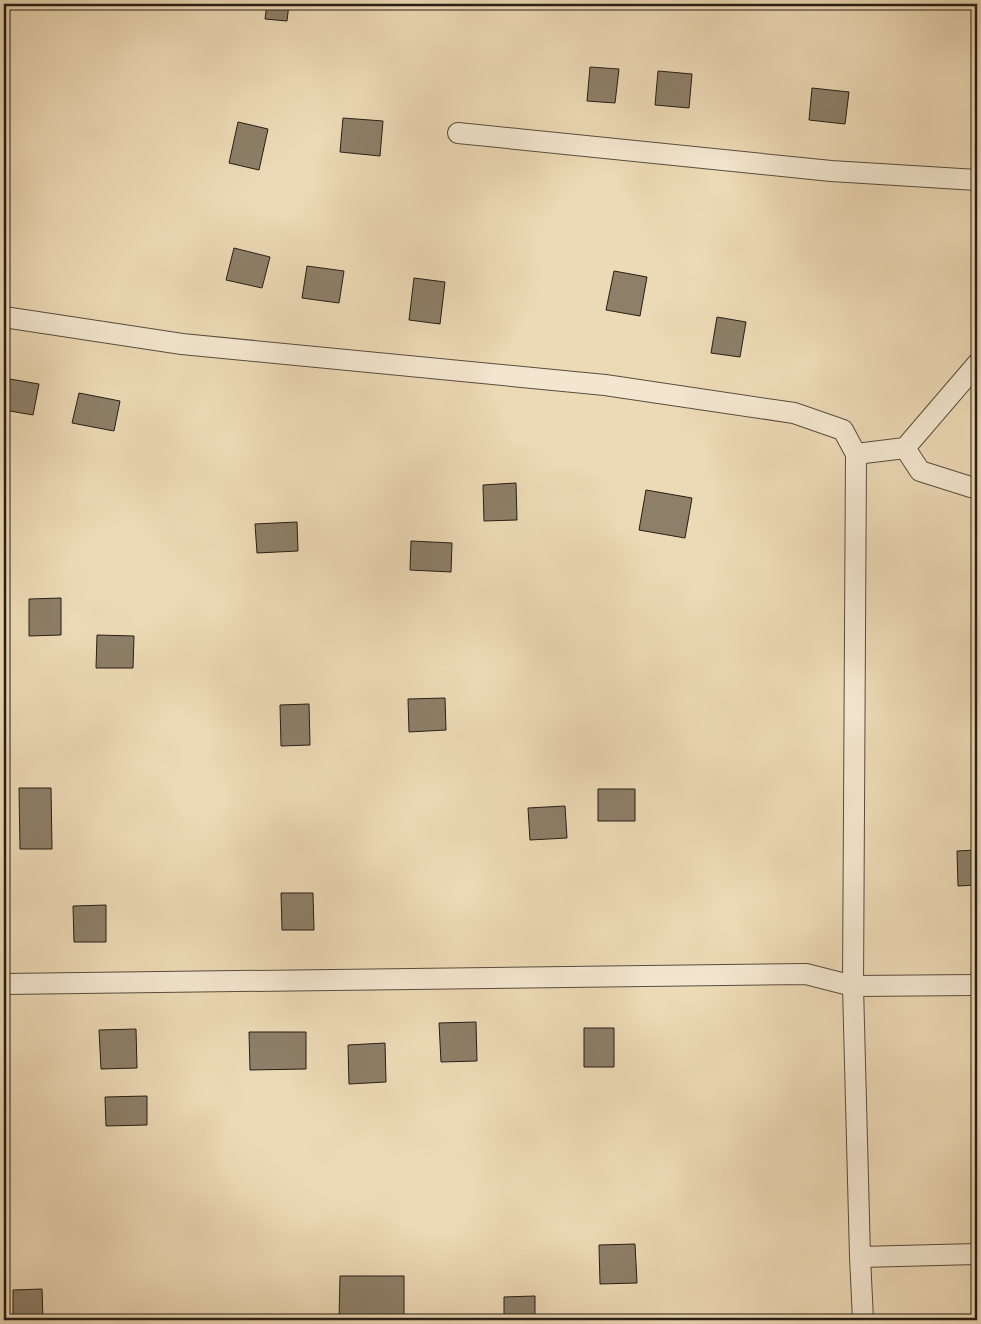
<svg xmlns="http://www.w3.org/2000/svg" width="981" height="1324" font-family="'IM FELL French Canon',serif">
<style>
.building{fill:#8d7f68;stroke:#261e15}
.lines{fill:none;stroke-linecap:round;stroke-linejoin:round}
.street-casing{stroke:#584d3d;stroke-width:22}
.street{stroke:#f3e6cf;stroke-width:20}
</style>
<rect width="100%" height="100%" fill="#ecd9b5"/>
<filter id="stains"><feTurbulence type="fractalNoise" baseFrequency=".004" numOctaves="4"/><feColorMatrix values="0 0 0 0 .2 0 0 0 0 .09 0 0 0 0 .02 0 0 0 .5 -.17"/></filter>
<radialGradient id="worn" r=".72"><stop offset=".6" stop-color="#630" stop-opacity="0"/><stop offset="1" stop-color="#630" stop-opacity=".3"/></radialGradient>
<!-- building -->
<path class="building" d="M 267,4 L 289,4 L 287,21 L 265,19 Z
M 590,67 L 619,69 L 615,103 L 587,101 Z
M 658,71 L 692,74 L 689,108 L 655,105 Z
M 812,88 L 849,92 L 845,124 L 809,120 Z
M 343,118 L 383,121 L 380,156 L 340,152 Z
M 238,122 L 268,129 L 259,170 L 229,163 Z
M 234,248 L 270,257 L 262,288 L 226,280 Z
M 307,266 L 344,271 L 339,303 L 302,298 Z
M 614,271 L 647,277 L 640,316 L 606,310 Z
M 414,278 L 445,282 L 440,324 L 409,320 Z
M 717,317 L 746,322 L 740,357 L 711,353 Z
M 4,378 L 39,384 L 33,415 L 4,410 Z
M 79,393 L 120,401 L 114,431 L 72,423 Z
M 516,483 L 517,520 L 484,521 L 483,485 Z
M 646,490 L 692,498 L 685,538 L 639,530 Z
M 297,522 L 298,551 L 257,553 L 255,524 Z
M 411,541 L 452,543 L 451,572 L 410,570 Z
M 61,598 L 61,635 L 29,636 L 29,599 Z
M 97,635 L 134,636 L 133,668 L 96,668 Z
M 445,698 L 446,730 L 409,732 L 408,699 Z
M 309,704 L 310,745 L 281,746 L 280,705 Z
M 19,788 L 51,788 L 52,849 L 20,849 Z
M 598,789 L 635,789 L 635,821 L 598,821 Z
M 565,806 L 567,838 L 530,840 L 528,808 Z
M 977,850 L 977,885 L 958,886 L 957,851 Z
M 281,893 L 313,893 L 314,930 L 282,930 Z
M 106,905 L 106,942 L 74,942 L 73,906 Z
M 476,1022 L 477,1061 L 441,1062 L 439,1023 Z
M 584,1028 L 614,1028 L 614,1067 L 584,1067 Z
M 136,1029 L 137,1068 L 101,1069 L 99,1030 Z
M 249,1032 L 306,1032 L 306,1069 L 250,1070 Z
M 385,1043 L 386,1082 L 349,1084 L 348,1045 Z
M 147,1096 L 147,1125 L 106,1126 L 105,1097 Z
M 635,1244 L 637,1283 L 600,1284 L 599,1245 Z
M 340,1276 L 404,1276 L 404,1320 L 339,1320 Z
M 42,1289 L 43,1320 L 13,1320 L 13,1290 Z
M 535,1296 L 535,1320 L 504,1320 L 504,1297 Z"/>
<g class="lines">
<!-- street casing -->
<g class="street-casing">
<path id="street" d="M 458,133 L 831,171 L 977,180
M 4,317 L 182,344 L 605,385 L 794,413 L 843,430 L 856,454 L 853,986 L 860,1257 L 863,1320
M 905,448 L 977,364
M 856,454 L 905,448 L 920,471 L 977,489
M 4,984 L 806,974 L 853,986 L 977,985
M 860,1257 L 977,1254"/>
</g>
<!-- street -->
<use href="#street" class="street"/>
</g>
<!-- margin -->
<rect width="981" height="1324" fill="none" stroke="#ecd9b5" stroke-width="20"/>
<rect x="5" y="5" width="971" height="1314" fill="none" stroke="#261e15" stroke-width="2.5"/>
<rect x="10" y="10" width="961" height="1304" fill="none" stroke="#261e15"/>
<rect width="100%" height="100%" filter="url(#stains)"/>
<rect width="100%" height="100%" fill="url(#worn)"/>
</svg>
